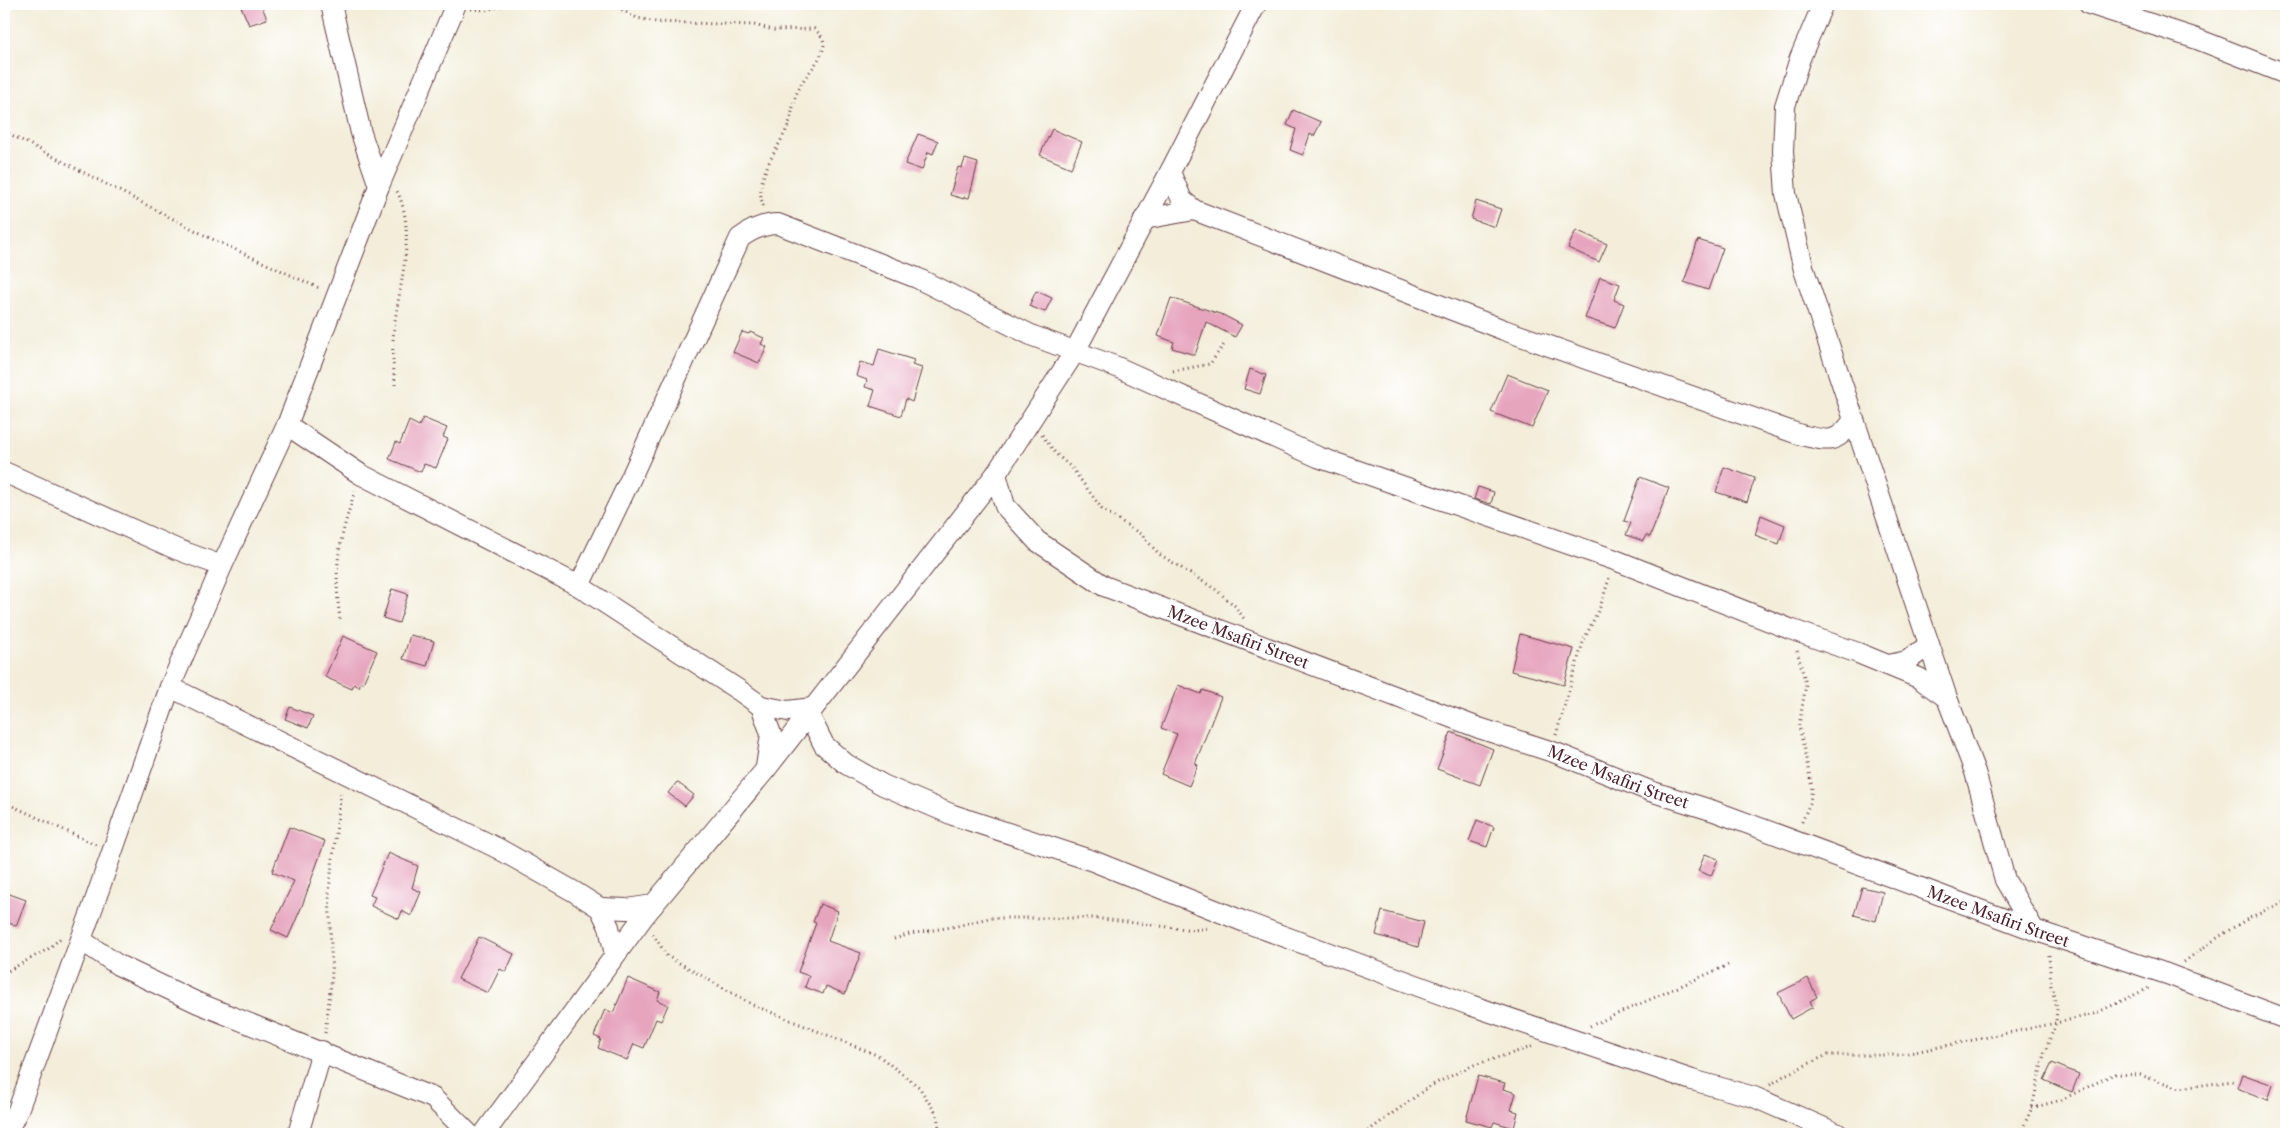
<svg xmlns="http://www.w3.org/2000/svg" width="2290" height="1138" font-family="'Libre Caslon Text',serif">
<style>
.building{fill:#e6a4bd}
.lines{fill:none;stroke-linecap:round;stroke-linejoin:round}
.street-casing{stroke:#633e45;stroke-width:22}
.path{stroke:#633e45;stroke-width:3;stroke-dasharray:1 4;stroke-linecap:butt}
.street{stroke:#fff;stroke-width:20}
.labels{text-anchor:middle;stroke-width:4;stroke-linejoin:round;paint-order:stroke}
.street-label{font-size:16px;fill:#4a1f2b;stroke:#fff}
</style>
<rect width="100%" height="100%" fill="#fff"/>
<filter id="ink" filterUnits="userSpaceOnUse"><feTurbulence type="fractalNoise" baseFrequency=".02" numOctaves="2"/><feDisplacementMap in="SourceGraphic" scale="10" xChannelSelector="R" yChannelSelector="G"/><feConvolveMatrix kernelMatrix="1 2 1 2 8 2 1 2 1" color-interpolation-filters="sRGB"/></filter>
<filter id="wash" filterUnits="userSpaceOnUse"><feTurbulence type="fractalNoise" baseFrequency=".0096" numOctaves="4" result="noise"/><feDisplacementMap in="SourceGraphic" scale="20" xChannelSelector="R" yChannelSelector="G"/><feGaussianBlur stdDeviation="1.12" result="paint"/><feColorMatrix in="noise" values="0 0 0 0 0 0 0 0 0 0 0 0 0 0 0 0 0 1.4 0 .05"/><feComposite in="paint" operator="in"/></filter>
<g filter="url(#wash)">
<rect width="100%" height="100%" fill="#f3edd9"/>
<g id="blocks">
<!-- building -->
<path class="building" d="M 240,4 L 261,4 L 267,19 L 249,25 Z
M 1293,110 L 1321,122 L 1314,136 L 1310,134 L 1303,155 L 1290,150 L 1296,129 L 1287,125 Z
M 1052,129 L 1082,142 L 1071,168 L 1040,155 Z
M 918,134 L 938,141 L 933,154 L 928,152 L 922,170 L 905,164 Z
M 965,159 L 978,163 L 969,198 L 964,197 L 964,199 L 950,195 L 958,167 L 962,168 Z
M 1476,201 L 1501,209 L 1495,227 L 1471,219 Z
M 1576,230 L 1607,244 L 1599,262 L 1568,248 Z
M 1698,240 L 1723,248 L 1708,290 L 1684,282 Z
M 1600,277 L 1620,284 L 1614,300 L 1624,304 L 1615,328 L 1585,318 Z
M 1036,291 L 1052,298 L 1045,312 L 1029,306 Z
M 1171,298 L 1223,315 L 1242,325 L 1235,337 L 1206,322 L 1195,355 L 1172,348 L 1174,342 L 1158,336 Z
M 742,332 L 749,334 L 750,332 L 764,338 L 761,344 L 767,347 L 759,363 L 733,352 Z
M 879,349 L 914,360 L 912,365 L 922,368 L 912,402 L 906,399 L 901,416 L 870,406 L 875,390 L 865,387 L 867,380 L 856,376 L 860,362 L 874,366 Z
M 1250,369 L 1266,375 L 1260,394 L 1244,389 Z
M 1507,374 L 1548,390 L 1532,428 L 1491,412 Z
M 423,418 L 447,428 L 443,437 L 448,439 L 436,468 L 424,464 L 421,472 L 389,459 L 396,442 L 400,444 L 409,421 L 419,426 Z
M 1724,467 L 1755,478 L 1747,502 L 1716,492 Z
M 1640,477 L 1669,488 L 1650,537 L 1646,535 L 1643,541 L 1626,535 L 1631,523 L 1624,521 Z
M 1478,487 L 1494,492 L 1491,504 L 1474,499 Z
M 1761,515 L 1785,525 L 1779,544 L 1755,535 Z
M 392,589 L 408,594 L 399,623 L 383,618 Z
M 1520,634 L 1574,649 L 1564,685 L 1511,671 Z
M 410,635 L 434,641 L 427,666 L 403,659 Z
M 343,636 L 377,651 L 363,683 L 361,682 L 359,687 L 354,684 L 352,689 L 325,677 Z
M 1178,685 L 1201,694 L 1203,690 L 1221,697 L 1195,764 L 1198,765 L 1189,786 L 1161,774 L 1177,734 L 1161,728 Z
M 290,707 L 313,716 L 308,728 L 285,719 Z
M 1451,732 L 1493,749 L 1480,785 L 1437,769 Z
M 677,782 L 694,795 L 685,806 L 668,793 Z
M 1477,820 L 1494,827 L 1487,847 L 1469,841 Z
M 289,827 L 325,841 L 302,906 L 288,938 L 271,930 L 294,881 L 272,872 Z
M 388,853 L 418,866 L 412,888 L 421,892 L 411,916 L 402,911 L 399,919 L 371,906 L 375,897 L 370,895 Z
M 1705,854 L 1718,859 L 1711,876 L 1698,871 Z
M 1862,887 L 1883,892 L 1876,921 L 1854,915 Z
M 4,892 L 26,900 L 16,926 L 4,921 Z
M 820,904 L 838,911 L 828,941 L 861,953 L 845,994 L 826,986 L 823,994 L 805,987 L 809,976 L 798,972 L 816,923 L 813,922 Z
M 1382,911 L 1424,922 L 1418,947 L 1376,935 Z
M 479,937 L 514,954 L 506,972 L 500,969 L 488,993 L 458,979 Z
M 628,978 L 660,992 L 657,1000 L 668,1005 L 661,1021 L 656,1019 L 644,1048 L 634,1044 L 627,1060 L 598,1048 L 601,1039 L 594,1036 L 605,1009 L 613,1013 Z
M 1808,978 L 1817,997 L 1810,1001 L 1813,1007 L 1791,1019 L 1778,993 Z
M 2052,1063 L 2079,1074 L 2072,1092 L 2044,1080 Z
M 2242,1074 L 2273,1085 L 2268,1100 L 2237,1088 Z
M 1478,1076 L 1505,1083 L 1503,1089 L 1516,1093 L 1511,1110 L 1518,1112 L 1514,1128 L 1494,1122 L 1492,1127 L 1466,1120 Z"/>
</g>
</g>
<g filter="url(#ink)">
<use href="#blocks" fill-opacity="0" stroke="#633e45" stroke-width="1"/>
<g class="lines">
<!-- street casing -->
<g class="street-casing">
<g id="street">
<path d="M 331,4 L 361,133 L 379,186"/>
<path d="M 1823,4 L 1800,58 L 1785,106 L 1783,151 L 1786,194 L 1804,270 L 1947,698 L 1975,772 L 2005,880 L 2034,930"/>
<path d="M 2089,4 L 2197,39 L 2286,74"/>
<path d="M 1170,172 L 1182,200 L 1194,210 L 1504,330 L 1801,435 C 1827,441 1836,445 1853,421"/>
<path d="M 1144,219 L 1194,210"/>
<path d="M 287,425 L 360,474 L 579,586 L 740,691 L 761,706 L 771,734 L 766,767"/>
<path d="M 4,472 L 176,549 L 222,566"/>
<path id="s1" d="M 996,474 L 1005,506 L 1037,541 L 1104,586 L 1479,728 L 1556,753 L 1650,791 L 1714,811 L 2034,930 L 2167,974 L 2286,1019"/>
<path d="M 579,586 L 629,482 L 740,238 C 752,229 763,224 778,224 L 917,278 L 1033,336 L 1117,367 L 1318,457 L 1615,560 L 1790,629 L 1858,653 L 1919,678 L 1947,698"/>
<path d="M 1889,665 L 1907,661 L 1929,645"/>
<path d="M 170,687 L 499,849 L 573,891 L 600,908 L 609,927 L 615,955"/>
<path d="M 761,706 L 788,711 L 813,708"/>
<path d="M 808,713 L 824,745 L 846,764 L 883,785 L 953,815 L 1093,861 L 1245,922 L 1470,1005 L 1692,1080 L 1754,1097 L 1838,1134"/>
<path d="M 600,908 L 627,909 L 653,905"/>
<path d="M 81,940 L 118,965 L 198,1003 L 433,1098 L 469,1134"/>
<path d="M 6,1134 L 18,1110 L 90,915 L 170,687 L 222,566 L 287,425 L 379,186 L 456,4"/>
<path d="M 298,1134 L 322,1051"/>
<path d="M 484,1134 L 644,916 L 766,769 L 996,474 L 1074,353 L 1170,172 L 1256,4"/>
</g>
</g>
<!-- path -->
<path class="path" d="M 598,4 L 613,5 L 637,18 L 656,22 L 754,25 L 774,30 L 814,29 C 820,34 824,38 824,45 C 822,60 807,73 800,86 C 793,98 793,113 788,126 C 778,150 750,183 765,209
M 471,9 L 485,10 L 513,4
M 4,131 L 208,237 L 321,289
M 1173,371 L 1210,364 L 1225,343
M 395,385 C 394,371 392,356 393,342 C 395,293 420,235 396,189
M 1042,435 L 1056,454 L 1072,468 L 1102,509 L 1142,535 L 1159,554 L 1215,589 L 1235,606 L 1245,620
M 340,619 C 333,567 339,541 355,491
M 1797,651 L 1806,684 L 1799,726 L 1812,787 L 1810,803 L 1801,824
M 1556,735 L 1583,642 L 1600,607 L 1610,576
M 4,802 L 96,845
M 653,934 L 667,956 L 753,1005 L 879,1056 L 919,1087 L 937,1115 L 940,1134
M 894,939 L 910,934 L 957,926 L 989,918 L 1093,918 L 1194,930 L 1208,928
M 2184,962 C 2216,938 2248,915 2286,902
M 4,973 L 48,949 L 62,937
M 1590,1026 L 1728,965
M 325,1033 L 332,976 L 329,890 L 341,791
M 1770,1085 L 1785,1075 L 1827,1055 L 1900,1055 L 2056,1023 L 2094,1014 L 2151,987
M 2032,1108 L 2061,1100 L 2114,1074 L 2140,1075 L 2180,1088 L 2233,1081
M 1364,1134 L 1430,1086 L 1474,1065 L 1535,1046
M 2020,1134 L 2032,1108 L 2044,1054 L 2056,1023 L 2057,1008 L 2051,986 L 2049,955"/>
<!-- street -->
<use href="#street" class="street"/>
</g>
</g>
<g class="labels">
<!-- street labels -->
<g class="street-label">
<text dy="6" stroke="none"><textPath href="#s1" startOffset="305">Mzee Msafiri Street</textPath></text>
<text dy="6" stroke="none"><textPath href="#s1" startOffset="710">Mzee Msafiri Street</textPath></text>
<text dy="6" stroke="none"><textPath href="#s1" startOffset="1115">Mzee Msafiri Street</textPath></text>
</g>
</g>
<!-- margin -->
<rect width="2290" height="1138" fill="none" stroke="#fff" stroke-width="20"/>
</svg>
